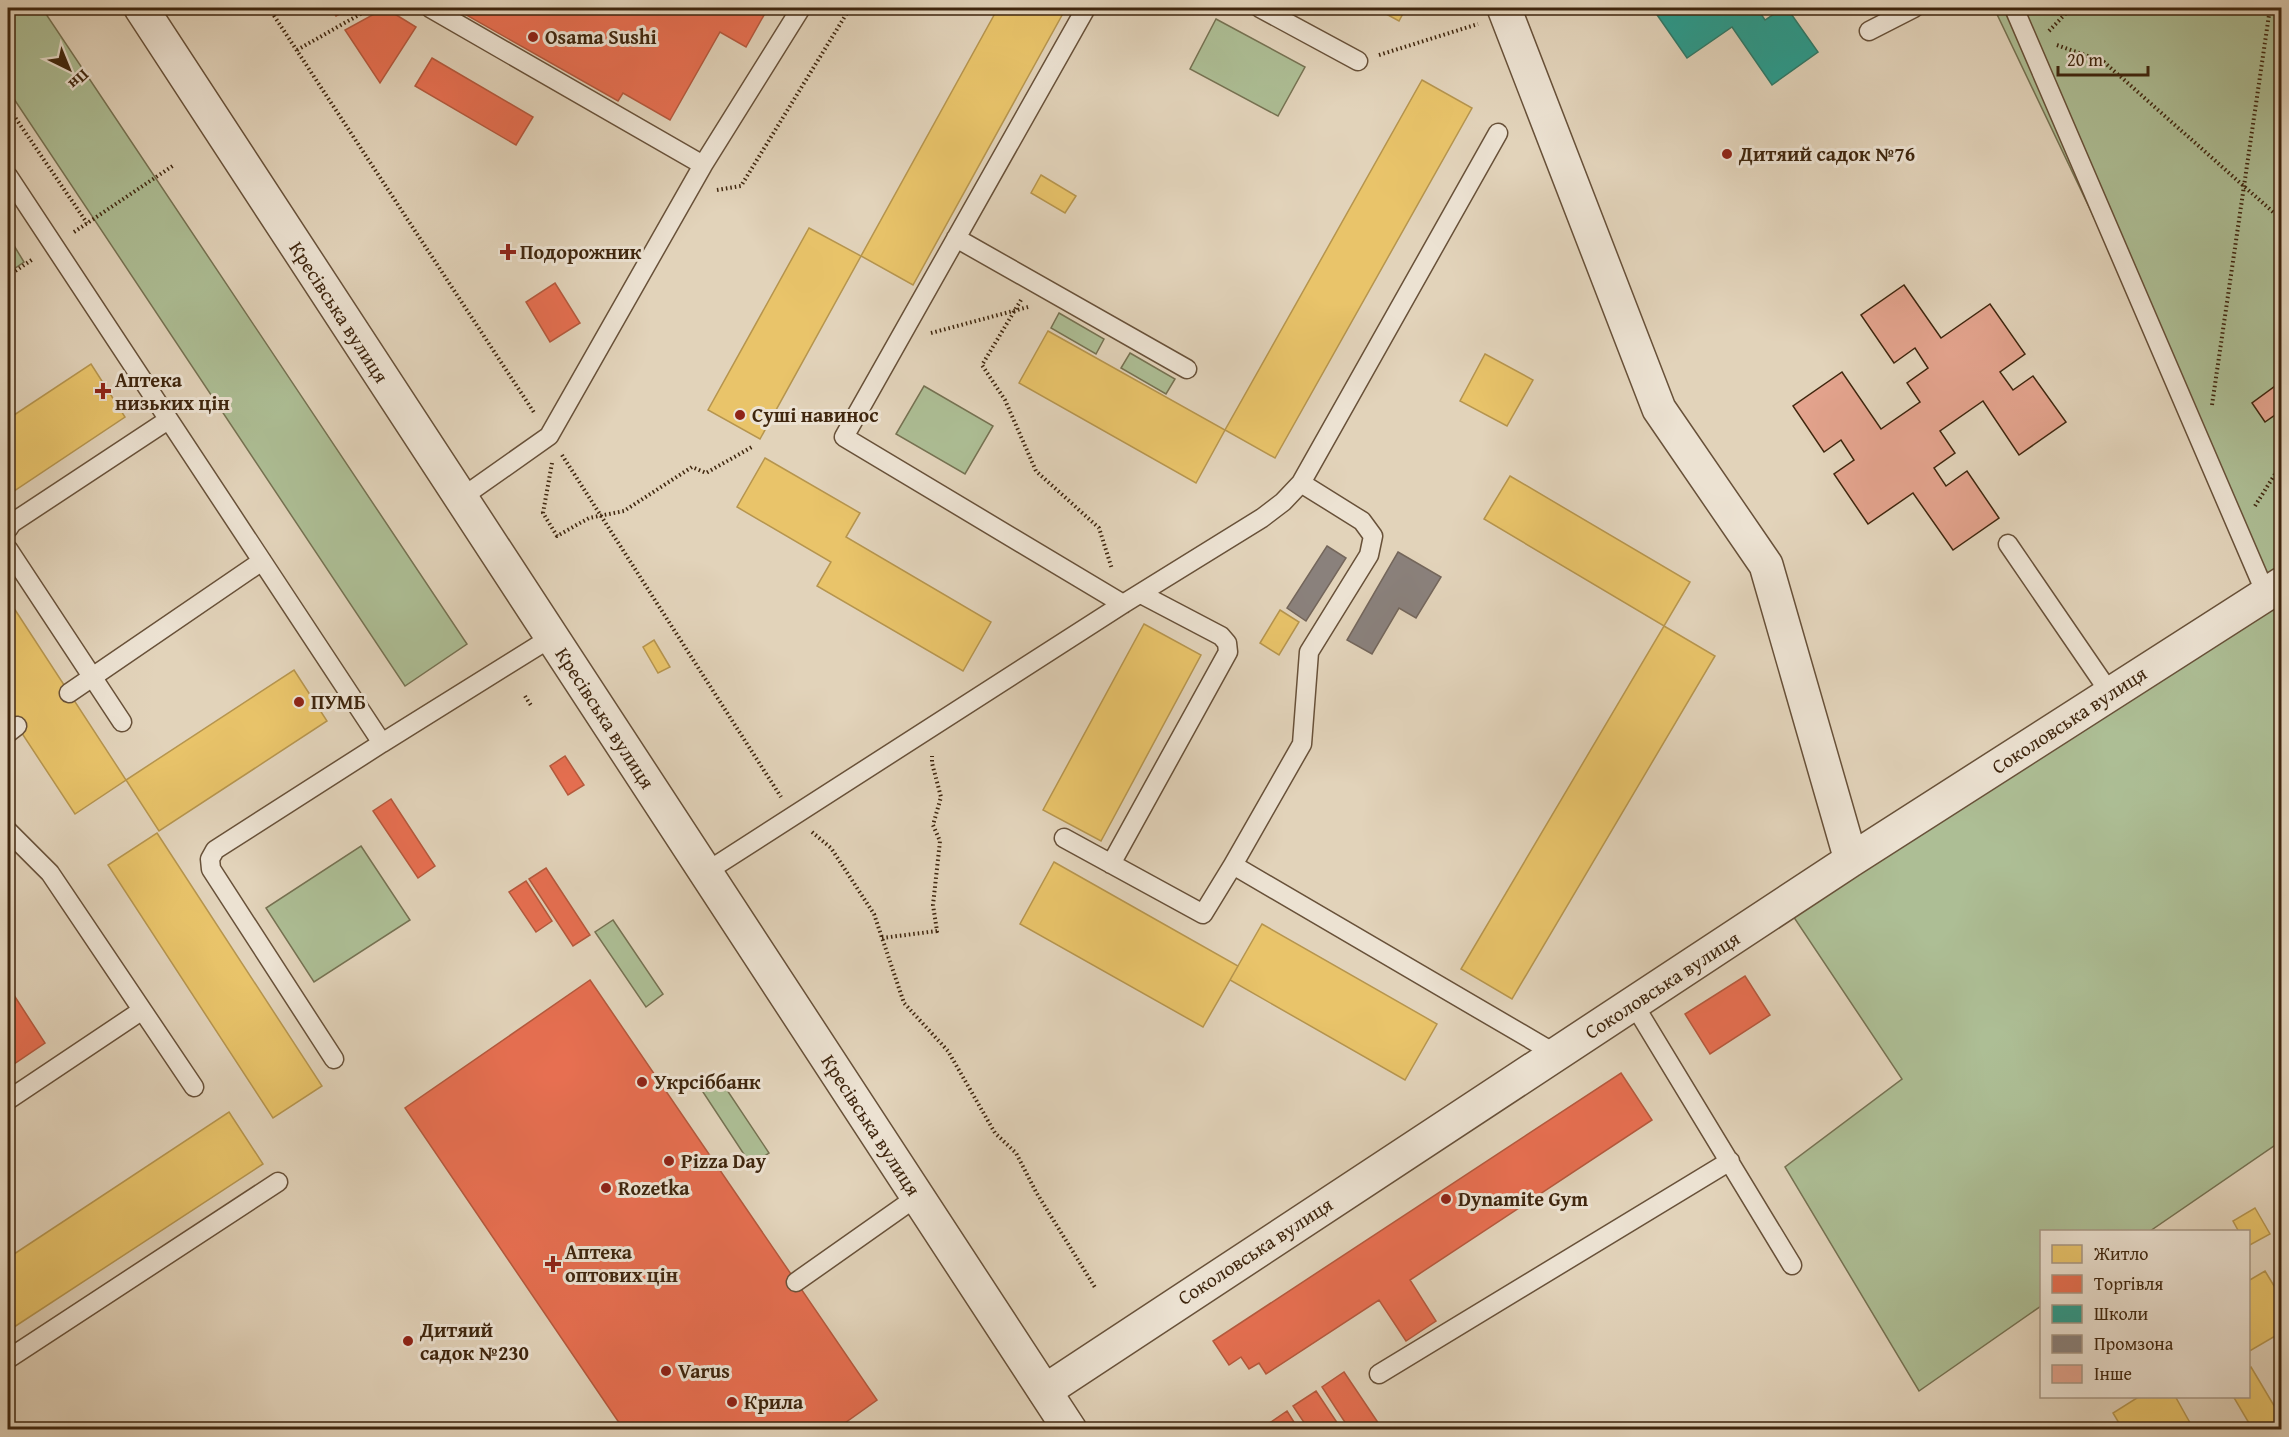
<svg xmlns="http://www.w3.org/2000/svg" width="2289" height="1437" font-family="'Gentium Book Plus',serif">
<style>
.green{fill:#adbe95;stroke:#767252;stroke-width:1.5}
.homes{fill:#e9c46a;stroke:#b6954e;stroke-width:1.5}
.shops{fill:#e76f51;stroke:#b5593d;stroke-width:1.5}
.schools{fill:#2a9d8f;stroke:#307968;stroke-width:1.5}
.industry{fill:#8a817c;stroke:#74665b;stroke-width:1.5}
.building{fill:#e3a38d;stroke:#3f260e;stroke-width:1.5}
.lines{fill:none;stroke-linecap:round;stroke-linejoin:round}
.service-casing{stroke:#685139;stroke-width:21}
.minor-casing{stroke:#685139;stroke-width:36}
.tertiary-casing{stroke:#685139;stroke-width:36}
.path{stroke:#3f260e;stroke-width:4;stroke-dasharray:1.5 3;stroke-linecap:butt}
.service{stroke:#ece2d2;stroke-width:18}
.minor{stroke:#ece2d2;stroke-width:33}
.tertiary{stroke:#ece2d2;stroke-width:33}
.poi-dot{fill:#8f2418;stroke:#ece2d2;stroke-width:2}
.labels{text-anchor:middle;stroke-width:6;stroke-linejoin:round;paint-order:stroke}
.poi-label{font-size:20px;font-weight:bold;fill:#3f260e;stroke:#ece2d2;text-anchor:start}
.street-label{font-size:20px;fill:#3f260e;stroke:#ece2d2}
</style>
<rect width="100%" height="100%" fill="#e2d3ba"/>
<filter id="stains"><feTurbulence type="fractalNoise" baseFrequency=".00333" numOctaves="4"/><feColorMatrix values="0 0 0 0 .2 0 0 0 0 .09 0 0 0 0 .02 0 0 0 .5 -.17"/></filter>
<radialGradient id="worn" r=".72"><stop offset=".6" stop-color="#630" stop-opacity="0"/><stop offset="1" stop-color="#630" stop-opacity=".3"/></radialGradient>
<!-- green -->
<path class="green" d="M 8,8 L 42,8 L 467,644 L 405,686 L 8,90 Z
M 1994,8 L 2281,8 L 2281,1141 L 2150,1231 L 2042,1232 L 2041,1306 L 1919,1391 L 1785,1167 L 1902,1079 L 1785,904 L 2265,594 L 2205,450 Z
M 1216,19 L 1305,67 L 1278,116 L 1190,69 Z
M 13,244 L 24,262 L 8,273 L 8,248 Z
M 1059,313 L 1104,339 L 1096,354 L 1051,328 Z
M 1130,353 L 1175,379 L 1166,394 L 1121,368 Z
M 924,386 L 993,426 L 965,474 L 896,434 Z
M 361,846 L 410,920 L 314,982 L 266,908 Z
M 613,920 L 663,994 L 646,1007 L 595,932 Z
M 719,1078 L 769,1153 L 751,1165 L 701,1089 Z"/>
<!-- homes -->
<path class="homes" d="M 998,8 L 1066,8 L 913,285 L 861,256 Z
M 1375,8 L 1406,8 L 1399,21 Z
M 1422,80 L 1472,108 L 1275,458 L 1225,430 Z
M 1041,175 L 1076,196 L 1065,213 L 1031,193 Z
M 809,228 L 861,256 L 760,439 L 708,410 Z
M 1048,331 L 1225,430 L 1196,483 L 1019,383 Z
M 1485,354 L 1533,380 L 1507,426 L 1460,401 Z
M 91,364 L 125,417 L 8,495 L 8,419 Z
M 765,458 L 860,513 L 846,537 L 991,622 L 963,671 L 817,586 L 831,562 L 737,507 Z
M 1510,476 L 1690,582 L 1664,626 L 1484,519 Z
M 8,599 L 126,780 L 75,814 L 8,712 Z
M 1280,610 L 1299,622 L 1279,655 L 1260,643 Z
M 1144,624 L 1201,655 L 1101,841 L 1043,810 Z
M 1664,626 L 1715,656 L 1512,999 L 1461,969 Z
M 654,640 L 670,667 L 658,673 L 643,647 Z
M 294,670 L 327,721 L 159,831 L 126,780 Z
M 157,833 L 322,1086 L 273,1118 L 108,865 Z
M 1054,862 L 1238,966 L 1203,1027 L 1020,924 Z
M 1262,924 L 1437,1024 L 1405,1080 L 1230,980 Z
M 229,1112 L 263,1164 L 8,1331 L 8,1258 Z
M 2255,1208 L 2270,1234 L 2248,1246 L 2248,1232 L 2239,1232 L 2233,1221 Z
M 2265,1271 L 2282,1299 L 2282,1332 L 2248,1352 L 2248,1281 Z
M 2251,1367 L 2282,1419 L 2264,1430 L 2253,1430 L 2233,1396 L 2248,1396 L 2248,1369 Z
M 2140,1396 L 2175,1396 L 2194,1430 L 2123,1430 L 2113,1413 Z"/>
<!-- shops -->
<path class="shops" d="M 331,8 L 351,8 L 336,16 Z
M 385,8 L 416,27 L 380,83 L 345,30 Z
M 454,8 L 768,8 L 746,47 L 720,32 L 670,120 L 623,93 L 618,101 Z
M 432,58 L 533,117 L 516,145 L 415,86 Z
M 555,283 L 580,323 L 550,342 L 526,302 Z
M 565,756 L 584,785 L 568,795 L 550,766 Z
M 391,799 L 435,866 L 418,878 L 373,811 Z
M 546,868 L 590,935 L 573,946 L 529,879 Z
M 526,881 L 552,921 L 536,932 L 509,892 Z
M 1745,976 L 1770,1015 L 1710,1054 L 1685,1014 Z
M 590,980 L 877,1400 L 835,1430 L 624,1430 L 405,1108 Z
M 8,986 L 45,1043 L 8,1068 Z
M 1621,1073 L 1652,1120 L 1410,1280 L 1436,1321 L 1406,1341 L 1379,1300 L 1266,1374 L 1259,1363 L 1249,1369 L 1241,1357 L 1229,1365 L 1213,1341 Z
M 1344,1372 L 1383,1430 L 1350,1430 L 1322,1387 Z
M 1316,1391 L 1342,1430 L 1309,1430 L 1293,1406 Z
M 1287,1411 L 1299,1430 L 1267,1430 L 1265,1426 Z"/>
<!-- schools -->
<path class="schools" d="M 1654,8 L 1757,8 L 1765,20 L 1783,8 L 1787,8 L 1818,52 L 1772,85 L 1732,27 L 1687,58 L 1653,9 Z"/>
<!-- industry -->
<path class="industry" d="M 1327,546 L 1346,558 L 1306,621 L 1287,608 Z
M 1398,552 L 1441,577 L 1416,618 L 1399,608 L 1372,654 L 1347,640 Z"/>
<!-- building -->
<path class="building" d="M 1904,285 L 1941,338 L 1990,304 L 2025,354 L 2000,372 L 2013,390 L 2033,376 L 2066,422 L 2019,455 L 1983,401 L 1940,431 L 1955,453 L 1934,468 L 1946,486 L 1967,471 L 1999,518 L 1953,550 L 1913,493 L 1868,524 L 1834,474 L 1854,460 L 1841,440 L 1824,452 L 1793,406 L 1842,372 L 1881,429 L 1920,402 L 1907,383 L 1928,368 L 1915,348 L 1894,363 L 1861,315 Z
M 2282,381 L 2282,410 L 2265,422 L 2252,403 Z"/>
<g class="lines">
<!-- service casing -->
<g class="service-casing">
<path id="service" d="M 430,8 L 703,165
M 1086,8 L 844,437 L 1123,604
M 1260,8 L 1358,61
M 2014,8 L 2266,594
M 1869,31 L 1914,8
M 8,176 L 382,743 L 552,637
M 956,238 L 1187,369
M 461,498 L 549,436 L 703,165 L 801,8
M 8,529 L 12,523 L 168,420
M 2008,544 L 2110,693
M 8,549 L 122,722
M 69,693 L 262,561
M 8,733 L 17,726
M 8,831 L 50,873 L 194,1087
M 1064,838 L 1203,914 L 1233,865 L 1556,1054
M 1111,864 L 1228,652 L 1227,643 L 1221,636 L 1141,594
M 1233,865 L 1302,744 L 1309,652 L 1369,555 L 1373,536 L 1362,521 L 1301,483
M 706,872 L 1123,604 L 1262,518 L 1283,502 L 1301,483 L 1498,133
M 1633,1003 L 1792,1265
M 334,1059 L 211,869 L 210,859 L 215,850 L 382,743
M 8,1100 L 141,1011
M 796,1282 L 918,1196
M 8,1359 L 278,1182
M 1379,1374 L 1730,1161"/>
</g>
<!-- minor casing -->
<g class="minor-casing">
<path id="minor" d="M 1504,8 L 1659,409 L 1766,565 L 1851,860
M 1045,1391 L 1851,860 L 2282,584"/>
</g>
<!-- tertiary casing -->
<g class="tertiary-casing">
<path id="tertiary" d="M 141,8 L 1070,1430"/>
</g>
<!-- path -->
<path class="path" d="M 269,8 L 535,414
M 2049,31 L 2071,8
M 2057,45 L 2104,62 L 2282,220
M 297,50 L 371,8
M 1379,55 L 1478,24
M 8,107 L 87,223
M 717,190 L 741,186 L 850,8
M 74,232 L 174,165
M 8,276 L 33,259
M 1021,300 L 982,365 L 1005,400 L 1036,471 L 1099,528 L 1112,569
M 931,333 L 1028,307
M 2212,405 L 2270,8
M 562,455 L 781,797
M 552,463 L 543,513 L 557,536 L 589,518 L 624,511 L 692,467 L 706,473 L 752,447
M 2255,506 L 2282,463
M 525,696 L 532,707
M 812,832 L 831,848 L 874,914 L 904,1003 L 948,1051 L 995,1133 L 1016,1153 L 1036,1192 L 1096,1289
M 882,938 L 937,931 L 933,905 L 940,841 L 933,825 L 941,797 L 932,763 L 932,756"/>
<!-- service -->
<use href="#service" class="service"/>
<!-- minor -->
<use href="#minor" class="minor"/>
<!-- tertiary -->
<use href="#tertiary" class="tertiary"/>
</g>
<!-- markers -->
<g class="poi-dot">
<circle cx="533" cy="37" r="6"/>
<circle cx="1727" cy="154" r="6"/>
<path d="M505 243h6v6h6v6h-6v6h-6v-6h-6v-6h6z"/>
<path d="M100 382h6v6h6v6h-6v6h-6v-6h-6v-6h6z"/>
<circle cx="740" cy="415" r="6"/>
<circle cx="299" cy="702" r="6"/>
<circle cx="642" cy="1082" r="6"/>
<circle cx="669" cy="1161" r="6"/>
<circle cx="606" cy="1188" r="6"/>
<circle cx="1446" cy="1199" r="6"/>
<path d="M550 1255h6v6h6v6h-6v6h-6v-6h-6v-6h6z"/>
<circle cx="408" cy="1341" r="6"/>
<circle cx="666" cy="1371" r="6"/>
<circle cx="732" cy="1402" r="6"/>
</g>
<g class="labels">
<!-- poi labels -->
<g class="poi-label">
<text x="545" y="44">Osama Sushi</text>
<text x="1739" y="161">Дитяий садок №76</text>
<text x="520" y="259">Подорожник</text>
<text x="115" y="387">Аптека<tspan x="115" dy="23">низьких цін</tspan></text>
<text x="752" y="422">Суші навинос</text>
<text x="311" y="709">ПУМБ</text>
<text x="654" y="1089">Укрсіббанк</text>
<text x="681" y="1168">Pizza Day</text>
<text x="618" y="1195">Rozetka</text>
<text x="1458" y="1206">Dynamite Gym</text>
<text x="565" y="1259">Аптека<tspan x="565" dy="23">оптових цін</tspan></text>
<text x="420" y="1337">Дитяий<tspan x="420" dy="23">садок №230</tspan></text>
<text x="678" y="1378">Varus</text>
<text x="744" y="1409">Крила</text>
</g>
<!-- street labels -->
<g class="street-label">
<text transform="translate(339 312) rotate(57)" y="7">Кресівська вулиця</text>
<text transform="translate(605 718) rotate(57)" y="7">Кресівська вулиця</text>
<text transform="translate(2069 720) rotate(-33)" y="7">Соколовська вулиця</text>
<text transform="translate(1662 985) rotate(-33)" y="7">Соколовська вулиця</text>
<text transform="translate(871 1125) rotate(57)" y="7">Кресівська вулиця</text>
<text transform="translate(1255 1251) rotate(-33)" y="7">Соколовська вулиця</text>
</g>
</g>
<!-- margin -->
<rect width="2289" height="1437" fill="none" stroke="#e2d3ba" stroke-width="30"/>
<rect x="9" y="9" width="2271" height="1419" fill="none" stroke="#3f260e" stroke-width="3"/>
<rect x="15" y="15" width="2259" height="1407" fill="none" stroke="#3f260e" stroke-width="1.5"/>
<!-- legend -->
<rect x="2040" y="1230" width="210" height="168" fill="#ece2d2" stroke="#a79784" stroke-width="1.5"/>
<rect x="2052" y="1245" width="30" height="18" fill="#e9c46a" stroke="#a79784" stroke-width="1.5"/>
<text x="2094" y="1260" font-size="18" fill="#3f260e">Житло</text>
<rect x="2052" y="1275" width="30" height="18" fill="#e76f51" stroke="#a79784" stroke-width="1.5"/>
<text x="2094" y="1290" font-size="18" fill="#3f260e">Торгівля</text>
<rect x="2052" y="1305" width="30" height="18" fill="#2a9d8f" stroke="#a79784" stroke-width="1.5"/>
<text x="2094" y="1320" font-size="18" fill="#3f260e">Школи</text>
<rect x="2052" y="1335" width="30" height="18" fill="#8a817c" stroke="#a79784" stroke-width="1.5"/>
<text x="2094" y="1350" font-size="18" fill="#3f260e">Промзона</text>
<rect x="2052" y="1365" width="30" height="18" fill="#e3a38d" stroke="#a79784" stroke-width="1.5"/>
<text x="2094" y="1380" font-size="18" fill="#3f260e">Інше</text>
<!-- north arrow -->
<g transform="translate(69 69) rotate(137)" stroke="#ece2d2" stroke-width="4.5" paint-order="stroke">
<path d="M0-4.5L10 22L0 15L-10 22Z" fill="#3f260e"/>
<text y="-9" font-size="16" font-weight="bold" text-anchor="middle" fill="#3f260e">Пн</text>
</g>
<!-- scale -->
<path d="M2058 66v9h90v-9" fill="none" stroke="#3f260e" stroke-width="3"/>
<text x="2067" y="66" font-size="18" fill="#3f260e" stroke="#ece2d2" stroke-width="4.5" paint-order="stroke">20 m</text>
<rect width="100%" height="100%" filter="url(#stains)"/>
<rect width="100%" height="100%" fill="url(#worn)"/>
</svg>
